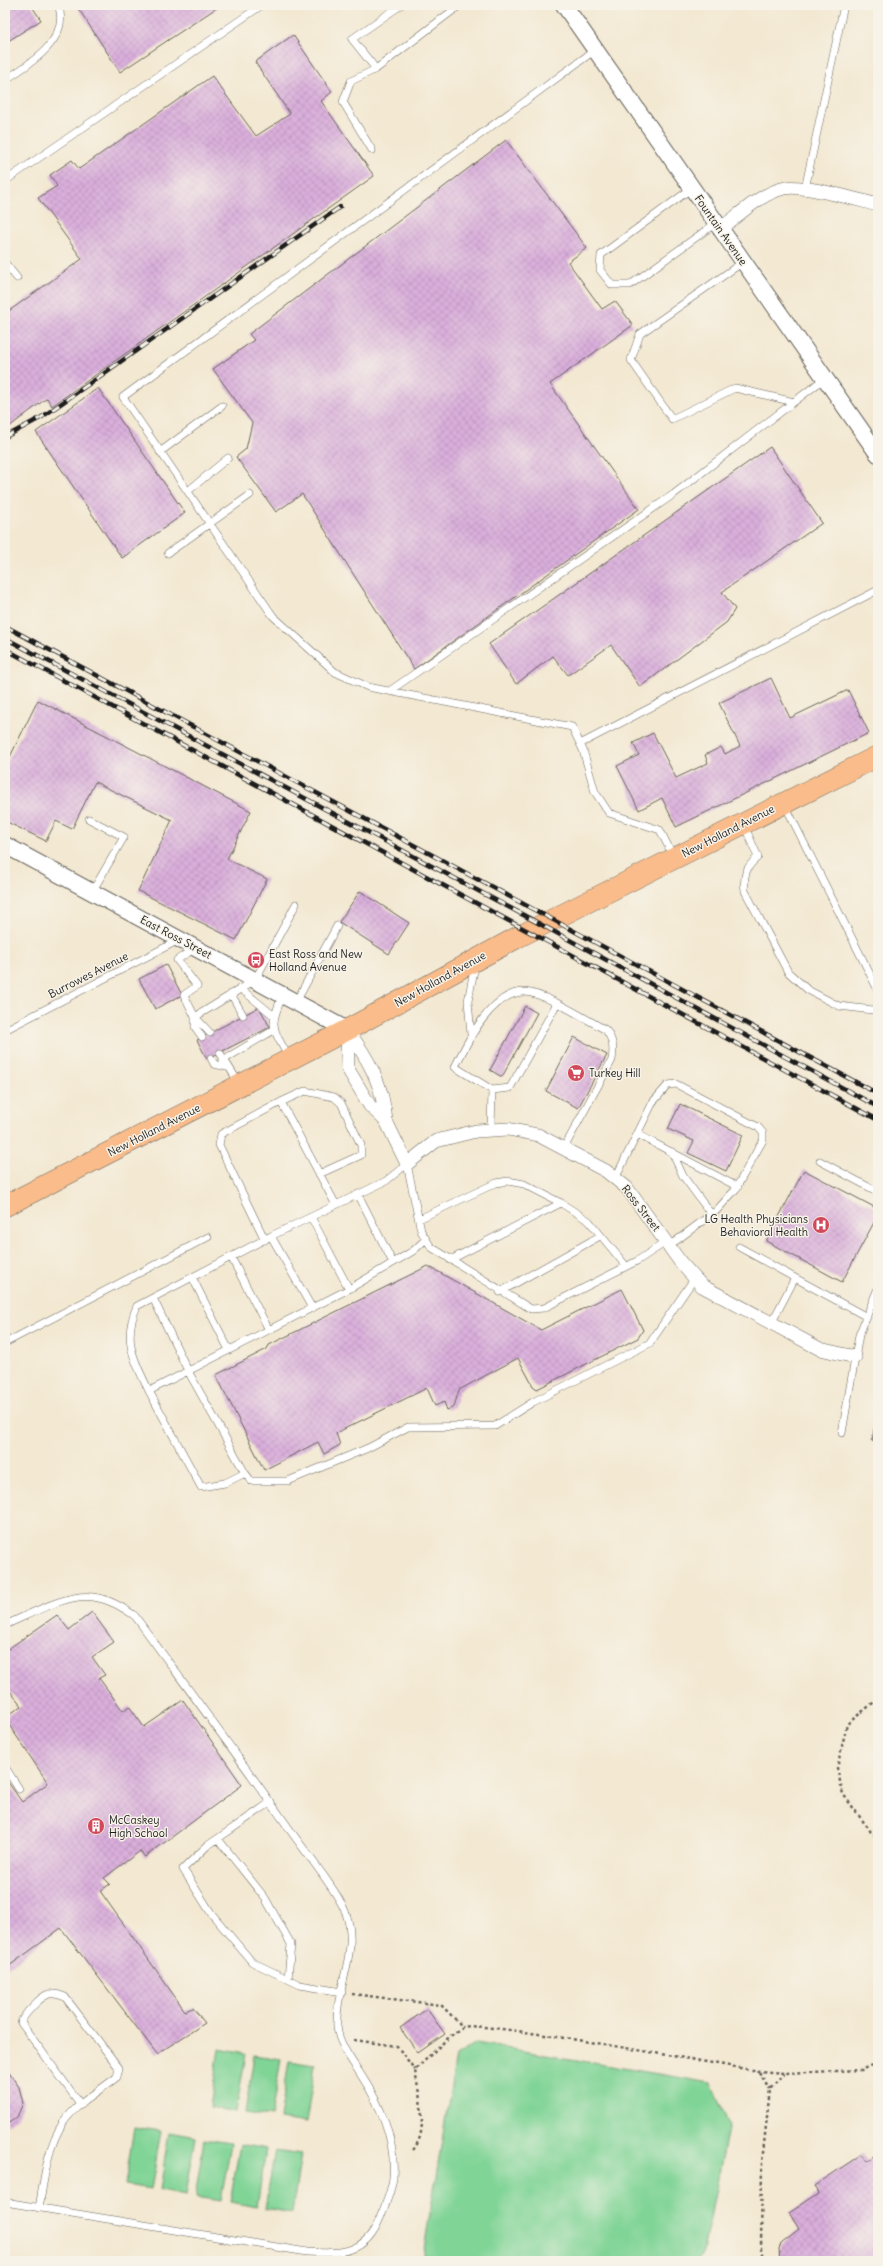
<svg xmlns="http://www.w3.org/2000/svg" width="883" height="2266" font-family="Delius,sans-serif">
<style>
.pitch{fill:#80d496;stroke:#4e7859}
.building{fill:url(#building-cross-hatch)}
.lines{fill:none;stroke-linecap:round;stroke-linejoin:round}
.service-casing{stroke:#67635b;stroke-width:8}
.minor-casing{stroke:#67635b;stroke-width:14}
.tertiary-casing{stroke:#67635b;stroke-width:18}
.primary-casing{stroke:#67635b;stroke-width:22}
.path{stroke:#67635b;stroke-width:2.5;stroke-dasharray:3 3;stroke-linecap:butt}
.service{stroke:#fff;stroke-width:7}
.minor{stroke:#fff;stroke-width:13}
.tertiary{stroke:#fff;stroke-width:16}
.primary{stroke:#f9bc8a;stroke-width:21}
.rail-casing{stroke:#1c1c1c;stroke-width:4.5}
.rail{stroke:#f7f3e8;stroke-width:3;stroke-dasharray:9;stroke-linecap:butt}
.labels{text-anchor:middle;stroke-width:3;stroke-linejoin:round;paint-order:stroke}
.street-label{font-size:11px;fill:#1c1c1c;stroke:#f7f3e8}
.poi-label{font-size:11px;fill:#1c1c1c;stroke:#f7f3e8;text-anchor:start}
</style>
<defs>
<pattern id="building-cross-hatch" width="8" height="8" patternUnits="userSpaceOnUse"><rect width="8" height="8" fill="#daafdc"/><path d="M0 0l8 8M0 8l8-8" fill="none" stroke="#ba96bc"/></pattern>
</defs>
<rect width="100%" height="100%" fill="#f7f3e8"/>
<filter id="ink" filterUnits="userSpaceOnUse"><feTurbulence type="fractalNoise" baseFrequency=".025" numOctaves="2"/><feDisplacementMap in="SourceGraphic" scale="8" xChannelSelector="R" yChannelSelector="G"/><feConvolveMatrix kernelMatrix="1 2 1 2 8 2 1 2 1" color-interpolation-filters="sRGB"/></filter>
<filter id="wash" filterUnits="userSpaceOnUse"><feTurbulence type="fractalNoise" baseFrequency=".012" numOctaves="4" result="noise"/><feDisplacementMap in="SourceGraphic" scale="16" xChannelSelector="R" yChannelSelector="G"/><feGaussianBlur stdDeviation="0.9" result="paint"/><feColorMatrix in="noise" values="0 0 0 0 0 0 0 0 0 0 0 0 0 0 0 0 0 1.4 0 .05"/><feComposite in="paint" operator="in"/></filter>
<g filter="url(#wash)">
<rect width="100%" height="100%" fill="#f3e8d1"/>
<!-- pitch -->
<path class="pitch" d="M 476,2043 L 711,2083 L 729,2124 L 702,2256 L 697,2261 L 422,2261 L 456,2056 Z
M 219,2049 L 246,2054 L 236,2112 L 210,2107 Z
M 254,2055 L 281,2059 L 271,2117 L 245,2113 Z
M 289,2061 L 315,2065 L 306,2123 L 280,2119 Z
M 134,2127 L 161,2131 L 151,2189 L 125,2185 Z
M 169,2132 L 196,2137 L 186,2195 L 160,2190 Z
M 204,2139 L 231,2143 L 221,2201 L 195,2197 Z
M 240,2144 L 266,2149 L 257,2207 L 230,2202 Z
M 275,2150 L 301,2154 L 292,2213 L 265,2208 Z"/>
<g id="blocks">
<!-- building -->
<path class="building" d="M 5,5 L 31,5 L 41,20 L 5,43 Z
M 76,5 L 221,5 L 120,72 Z
M 293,35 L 332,92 L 321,101 L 374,176 L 52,406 L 47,398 L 5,430 L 5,311 L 6,313 L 82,259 L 38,198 L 57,186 L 50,175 L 72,160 L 79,169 L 212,76 L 256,136 L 290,114 L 255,62 Z
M 506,140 L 587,248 L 568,262 L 602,309 L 615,301 L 633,325 L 550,384 L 639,509 L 414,669 L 302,494 L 276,512 L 236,457 L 246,449 L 252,423 L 213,369 L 254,340 L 249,334 Z
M 98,388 L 185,513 L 122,558 L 36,432 Z
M 770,447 L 822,523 L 722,592 L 735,609 L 727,622 L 640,687 L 611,645 L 568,675 L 553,656 L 516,684 L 489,644 Z
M 771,678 L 790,718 L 848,690 L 869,733 L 676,827 L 662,798 L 639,810 L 617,766 L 639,755 L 633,743 L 653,733 L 676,778 L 708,763 L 705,755 L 721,747 L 725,754 L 740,746 L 719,703 Z
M 38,700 L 251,811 L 227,859 L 267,879 L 236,940 L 138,891 L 172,820 L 95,782 L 72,829 L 56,821 L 46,841 L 5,821 L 5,767 Z
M 360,891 L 409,923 L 389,954 L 339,922 Z
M 166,965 L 182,995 L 155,1009 L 139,979 Z
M 525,1006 L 537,1013 L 502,1077 L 490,1070 Z
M 259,1007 L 270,1027 L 207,1059 L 197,1040 Z
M 574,1037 L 607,1055 L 578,1108 L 546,1091 Z
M 680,1104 L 743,1135 L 726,1171 L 688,1153 L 694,1141 L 668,1129 Z
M 804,1170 L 878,1209 L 878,1215 L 842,1282 L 766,1241 Z
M 428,1266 L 541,1330 L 622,1289 L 643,1330 L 638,1338 L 537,1389 L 533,1386 L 518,1358 L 459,1390 L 454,1407 L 447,1410 L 444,1402 L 435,1406 L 427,1388 L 336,1433 L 340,1445 L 324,1454 L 318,1442 L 264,1470 L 216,1375 L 267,1349 L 269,1345 Z
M 877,1413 L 878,1413 L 878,1443 L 872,1441 Z
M 92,1612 L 114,1642 L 92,1657 L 105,1675 L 99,1678 L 123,1711 L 129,1706 L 144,1727 L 183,1700 L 242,1785 L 145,1857 L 140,1851 L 104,1878 L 110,1884 L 100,1891 L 185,2011 L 193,2008 L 205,2023 L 157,2054 L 61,1928 L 5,1969 L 5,1778 L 22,1802 L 48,1783 L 5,1719 L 5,1717 L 22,1706 L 5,1685 L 5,1651 L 57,1615 L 69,1630 Z
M 427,2009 L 445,2034 L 418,2053 L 400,2028 Z
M 5,2067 L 19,2087 L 23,2103 L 17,2117 L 6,2125 Z
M 862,2154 L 867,2161 L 878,2154 L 878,2257 L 872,2261 L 780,2261 L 779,2249 L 781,2243 L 799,2229 L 789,2213 L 819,2193 L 814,2186 Z"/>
</g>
</g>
<g filter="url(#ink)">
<use href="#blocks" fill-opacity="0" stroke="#67635b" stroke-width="1"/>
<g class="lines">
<!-- service casing -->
<g class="service-casing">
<path id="service" d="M 401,5 L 352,39 L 376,69 L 460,5
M 595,50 L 123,397 L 273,616 L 335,672 L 368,687 L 572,727 L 583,750 L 595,792 L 609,813 L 660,830 L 673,856
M 5,80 C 28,65 72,39 58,5
M 372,150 L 343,102 L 351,81 L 376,69
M 5,181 L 262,5
M 692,188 L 601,255 L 600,270 L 612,285 L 630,285 L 716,223
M 805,189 L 844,5
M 743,262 L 640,334 L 631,360 L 672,419 L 735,388 L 794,402
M 5,263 L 17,278
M 160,452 L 222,406
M 188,491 L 228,458
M 168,553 L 250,495
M 391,690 L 674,494 L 825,378
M 580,744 L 878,590
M 785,805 L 878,990
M 89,819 L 124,837 L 92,892
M 744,825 L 758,857 C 746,867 743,875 745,891 L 788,972 L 808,990 L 839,1006 L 873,1010 L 878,1008
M 195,948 L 177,960 L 197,986 L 184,995 L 195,1017 L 210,1033
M 240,988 L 273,1015
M 231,994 L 243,1015
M 283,995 C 268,1027 273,1028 289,1058
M 296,1002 L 337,926
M 195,1017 L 255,980 L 296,904
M 195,1017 L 195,1027 L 202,1037
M 5,1030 L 179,940
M 471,1034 L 468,1001 L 475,965
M 220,1053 L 239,1083
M 211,1058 L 214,1064 L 227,1067
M 223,1060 L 274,1030
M 492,1090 L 510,1088 L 556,1005
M 281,1102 L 305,1091 L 334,1097 L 341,1103 L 361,1145 L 361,1155 L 319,1174
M 491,1129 L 492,1090 L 455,1067 C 467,1042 492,991 525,992 C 545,993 587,1020 606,1030 C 613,1040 614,1048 612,1060 L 564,1148
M 637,1134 L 738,1187
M 672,1152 L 683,1176 L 711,1214
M 820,1161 L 878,1192
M 616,1177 L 653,1102 L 668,1085 L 676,1084 L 758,1127 L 763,1133 L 763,1140 L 735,1190 L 716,1211 L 669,1246
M 358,1194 L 393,1263
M 311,1217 L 349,1289
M 419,1219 L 496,1183 L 508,1181 L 524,1184 L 561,1203 L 589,1221 L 626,1266
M 271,1236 L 312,1308
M 265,1240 L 219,1145 L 221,1134 L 281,1102 L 336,1205
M 425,1240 L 413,1251 L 349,1289 L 149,1391 C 134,1360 122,1340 137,1306 L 271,1236 L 386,1181 L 407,1164 L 421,1231 L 431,1247 L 531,1309 L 544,1308 L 637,1261 L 666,1242
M 739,1247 L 795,1278 L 771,1324
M 231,1257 L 269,1330
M 450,1260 L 561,1203
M 192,1277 L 229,1350
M 795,1278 L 867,1317
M 500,1292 L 600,1236
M 153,1298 L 188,1371 L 245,1473 L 251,1481 L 288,1481 L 368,1448 L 408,1427 L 495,1426 L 533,1402 L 650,1343 L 694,1279
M 5,1343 L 208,1237
M 149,1391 L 201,1487 L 225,1483 L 245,1473
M 842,1433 L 859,1335 L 878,1288
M 5,1625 C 29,1615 67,1593 93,1597 C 109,1599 122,1607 135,1616 C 186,1686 238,1756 288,1827 C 304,1851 335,1887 345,1911 C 361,1950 335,1987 337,2026 C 338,2043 352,2061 361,2075 C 380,2104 396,2141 393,2177 C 392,2190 385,2206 380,2218 C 366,2254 341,2254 307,2252 L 5,2202
M 5,1767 L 19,1789
M 271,1802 L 207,1846 L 183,1869 L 211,1913 L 252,1962 L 300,1985 L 342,1992
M 218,1839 L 265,1898 L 291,1944 L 288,1979
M 39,2208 C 44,2180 47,2147 63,2123 C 76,2104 99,2091 117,2077 L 119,2068 L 65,1997 C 60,1995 55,1993 49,1994 C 41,1996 23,2015 21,2023 L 81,2105"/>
</g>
<!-- minor casing -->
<g class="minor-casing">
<path id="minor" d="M 720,229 C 739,215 761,193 785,188 C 802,184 858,200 878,205
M 347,1030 L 348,1069 L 370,1106 L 386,1121 L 407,1164 L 436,1141 L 476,1131 L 508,1129 L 538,1135 L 606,1171 L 627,1188 L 681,1263 L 702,1286 L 820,1349 L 855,1357
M 347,1030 C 369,1059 383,1085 386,1121"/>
</g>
<!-- tertiary casing -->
<g class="tertiary-casing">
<path id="tertiary" d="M 564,5 L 878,454
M 5,845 L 347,1030"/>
</g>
<!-- primary casing -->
<g class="primary-casing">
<path id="primary" d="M 5,1206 L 347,1030 L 518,937 L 878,756"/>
</g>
<!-- path -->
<path class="path" d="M 878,1699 L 847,1724 L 837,1768 L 843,1794 L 871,1832 L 878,1837
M 352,1994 L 441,2005 L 463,2027
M 354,2040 L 397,2046 L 415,2070
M 759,2072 L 770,2089
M 413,2150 C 430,2130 418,2094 415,2070 C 426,2060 451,2033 463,2027 C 478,2020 722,2065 758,2071 L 784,2073 L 861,2070 L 878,2062
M 765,2261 L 761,2251 L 762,2162 L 770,2089 L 784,2074"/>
<!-- service -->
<use href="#service" class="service"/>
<!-- minor -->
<use href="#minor" class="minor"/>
<!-- tertiary -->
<use href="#tertiary" class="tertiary"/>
<!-- primary -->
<use href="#primary" class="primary"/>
<!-- rail casing -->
<g class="rail-casing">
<path id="rail" d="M 5,437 L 42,417 L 340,207
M 5,626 L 878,1094
M 5,638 L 516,911 L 878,1107
M 5,649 L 878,1120"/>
</g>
<!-- rail -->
<use href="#rail" class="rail"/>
</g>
</g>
<!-- icons -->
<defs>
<g id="bus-disc" transform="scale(0.9)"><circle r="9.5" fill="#d1495b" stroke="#f7f3e8"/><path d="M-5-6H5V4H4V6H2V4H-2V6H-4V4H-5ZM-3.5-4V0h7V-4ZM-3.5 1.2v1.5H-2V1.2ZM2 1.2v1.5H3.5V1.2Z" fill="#fff"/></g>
<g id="supermarket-disc" transform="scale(0.9)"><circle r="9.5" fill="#d1495b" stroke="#f7f3e8"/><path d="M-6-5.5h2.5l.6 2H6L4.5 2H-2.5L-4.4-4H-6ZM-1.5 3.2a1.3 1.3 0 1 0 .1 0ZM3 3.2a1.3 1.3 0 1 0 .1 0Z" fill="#fff"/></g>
<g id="hospital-disc" transform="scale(0.9)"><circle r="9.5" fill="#d1495b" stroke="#f7f3e8"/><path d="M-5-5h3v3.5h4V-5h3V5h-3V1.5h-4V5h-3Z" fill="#fff"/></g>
<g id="building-disc" transform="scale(0.9)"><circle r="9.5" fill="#d1495b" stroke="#f7f3e8"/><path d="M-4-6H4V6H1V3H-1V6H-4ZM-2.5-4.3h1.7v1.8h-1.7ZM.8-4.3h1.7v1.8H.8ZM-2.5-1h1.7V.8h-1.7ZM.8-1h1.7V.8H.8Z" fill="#fff"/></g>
</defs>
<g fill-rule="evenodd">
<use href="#bus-disc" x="256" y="960"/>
<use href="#supermarket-disc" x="576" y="1073"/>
<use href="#hospital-disc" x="821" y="1225"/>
<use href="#building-disc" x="96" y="1826"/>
</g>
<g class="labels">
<!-- street labels -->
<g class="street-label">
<text transform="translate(721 230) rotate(55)" y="4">Fountain Avenue</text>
<text transform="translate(728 831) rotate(-27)" y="4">New Holland Avenue</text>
<text transform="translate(176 937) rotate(28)" y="4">East Ross Street</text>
<text transform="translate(88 975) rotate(-27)" y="4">Burrowes Avenue</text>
<text transform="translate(440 979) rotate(-29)" y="4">New Holland Avenue</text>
<text transform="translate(154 1130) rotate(-27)" y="4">New Holland Avenue</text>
<text transform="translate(641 1208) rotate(52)" y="4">Ross Street</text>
</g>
<!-- poi labels -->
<g class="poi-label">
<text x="269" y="958">East Ross and New<tspan x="269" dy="13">Holland Avenue</tspan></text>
<text x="589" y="1077">Turkey Hill</text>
<text x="808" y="1223" text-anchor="end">LG Health Physicians<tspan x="808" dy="13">Behavioral Health</tspan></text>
<text x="109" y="1824">McCaskey<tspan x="109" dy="13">High School</tspan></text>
</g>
</g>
<!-- margin -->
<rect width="883" height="2266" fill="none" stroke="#f7f3e8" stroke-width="20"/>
</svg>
